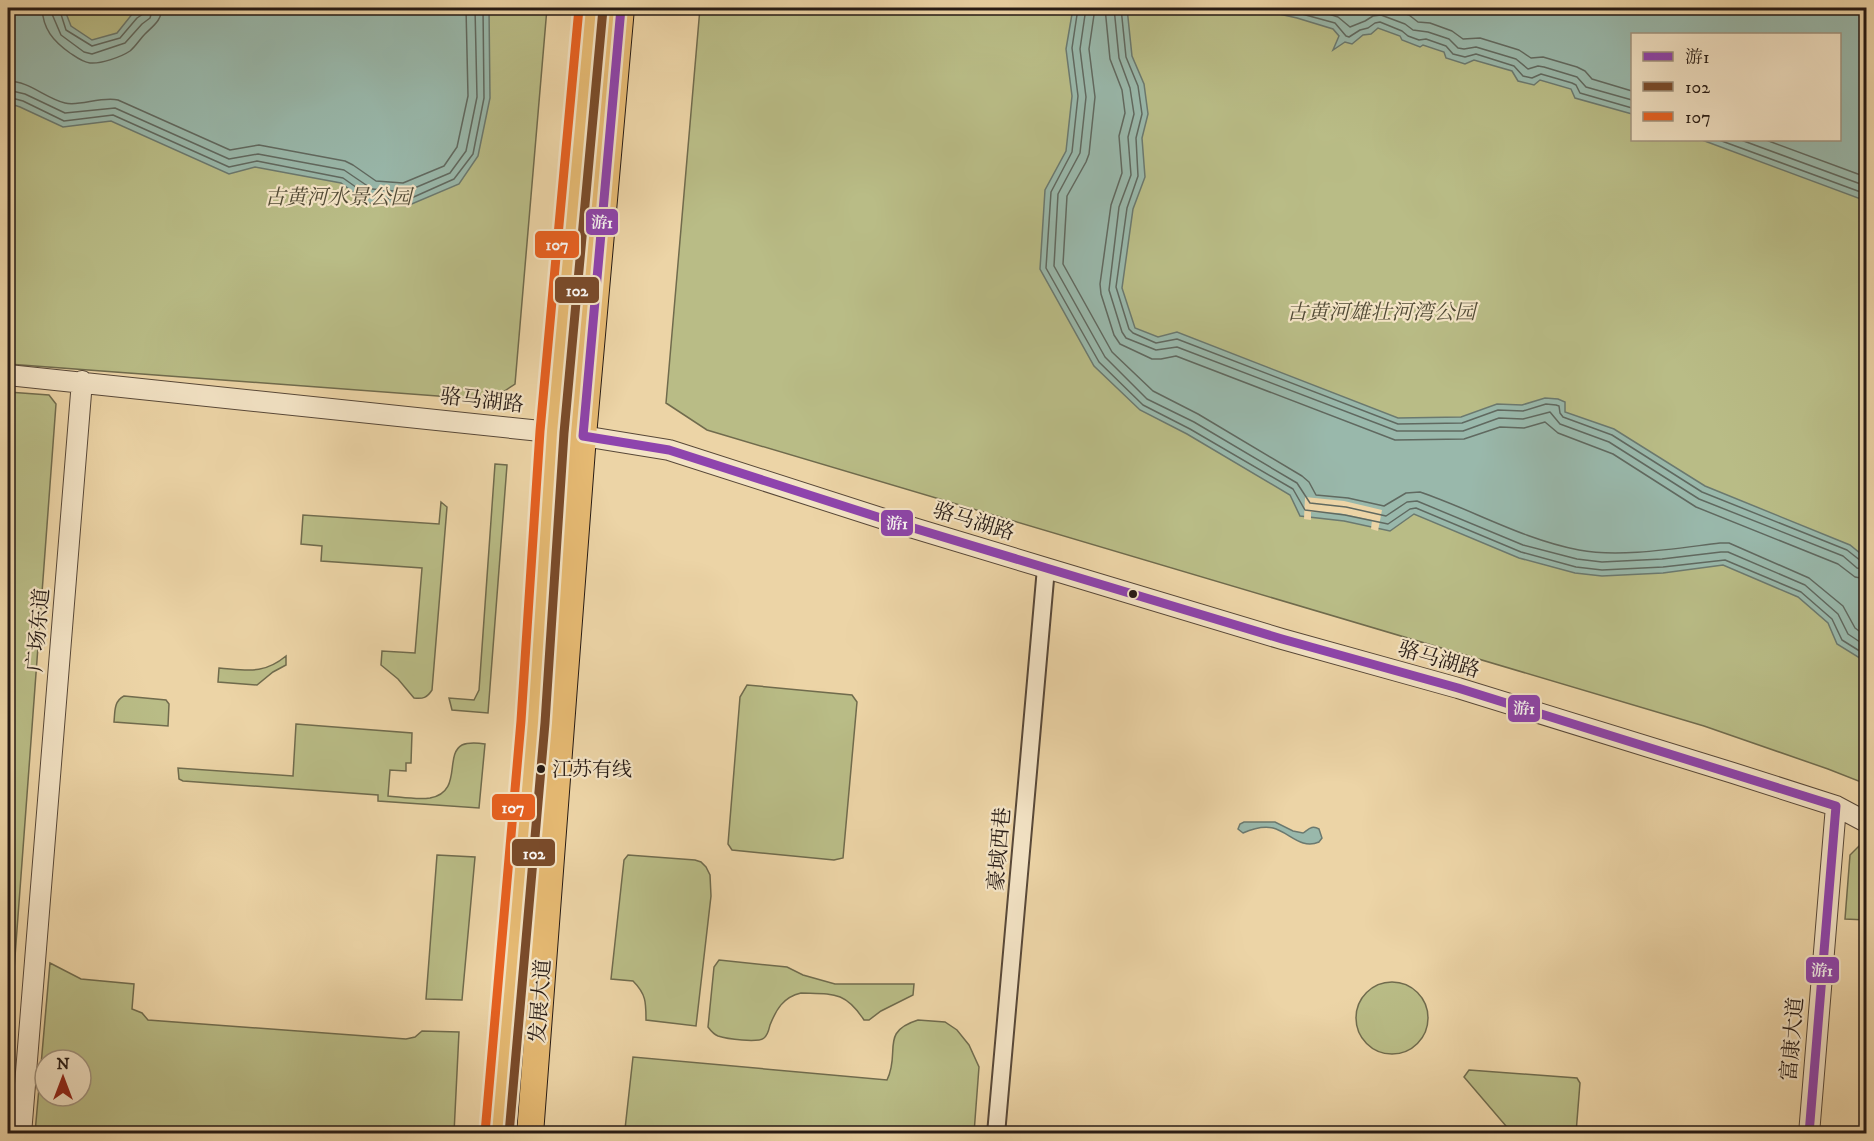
<svg xmlns="http://www.w3.org/2000/svg" width="1874" height="1141" font-family="'IM FELL DW Pica','Noto Serif SC',serif">
<style>
.green{fill:#b9bc86;stroke:#706b4d;stroke-width:1.5;fill-rule:evenodd}
.water{fill:#99b8ab;stroke:#6b796f;stroke-width:1.5}
.pier{fill:#ecd4a6}
.lines{fill:none;stroke-linecap:round;stroke-linejoin:round}
.shore{stroke:#606960;stroke-width:1.5}
.minor-casing{stroke:#584838;stroke-width:20}
.tertiary-casing{stroke:#584838;stroke-width:22}
.primary-casing{stroke:#261a14;stroke-width:28}
.minor{stroke:#f3e3c5;stroke-width:16}
.tertiary{stroke:#f3e3c5;stroke-width:20}
.primary{stroke:#e6ba73;stroke-width:26}
.bus-1-casing{stroke:#f3e3c5;stroke-width:14}
.bus-2-casing{stroke:#f3e3c5;stroke-width:14}
.bus-3-casing{stroke:#f3e3c5;stroke-width:14}
.bus-1{stroke:#8e44ad;stroke-width:9}
.bus-2{stroke:#7a4b2a;stroke-width:9}
.bus-3{stroke:#e86121;stroke-width:9}
.bus-dot{fill:#261a14;stroke:#f3e3c5;stroke-width:2}
.labels{text-anchor:middle;stroke-width:4.5;stroke-linejoin:round;paint-order:stroke}
.bus-label{font-size:20px;fill:#261a14;stroke:#f3e3c5;text-anchor:start}
.park-label{font-size:21px;font-style:italic;fill:#524b36;stroke:#f3e3c5}
.street-label{font-size:21px;fill:#261a14;stroke:#f3e3c5}
.line-badge{stroke:#f3e3c5;stroke-width:2}
.badge-label{font-size:16px;text-anchor:middle;font-weight:bold;fill:#fff}
</style>
<rect width="100%" height="100%" fill="#ecd4a6"/>
<filter id="stains"><feTurbulence type="fractalNoise" baseFrequency=".00333" numOctaves="4"/><feColorMatrix values="0 0 0 0 .2 0 0 0 0 .09 0 0 0 0 .02 0 0 0 .5 -.17"/></filter>
<radialGradient id="worn" r=".72"><stop offset=".6" stop-color="#630" stop-opacity="0"/><stop offset="1" stop-color="#630" stop-opacity=".3"/></radialGradient>
<!-- green -->
<path class="green" d="M 8,8 L 547,8 L 515,384 L 491,400 L 8,364 Z
M 700,8 L 1866,8 L 1866,784 L 1828,769 L 1704,726 L 707,430 L 666,403 ZM 1632,34 L 1840,34 L 1840,140 L 1632,140 Z
M 8,392 L 49,395 L 56,404 L 8,1051 Z
M 495,464 L 507,465 L 488,713 L 452,710 L 449,698 L 474,700 L 479,690 Z
M 441,502 L 447,507 L 432,690 C 427,698 423,699 414,698 L 398,679 L 381,665 L 382,651 L 415,653 L 422,568 L 321,561 L 322,546 L 301,544 L 303,515 L 439,524 Z
M 286,656 L 286,665 L 273,672 L 257,685 L 218,682 L 219,668 C 247,670 263,675 286,656 Z
M 747,685 L 852,695 L 857,702 L 843,858 L 834,860 L 732,850 L 728,844 L 740,697 Z
M 124,696 L 166,700 L 169,704 L 168,726 L 114,722 C 115,711 114,701 124,696 Z
M 296,724 L 412,733 L 411,763 L 406,763 L 406,771 L 390,770 L 388,796 C 401,797 417,800 430,798 C 463,792 444,755 462,745 C 469,742 478,743 485,744 L 479,808 L 378,801 L 378,795 L 183,781 L 179,779 L 178,768 L 293,776 Z
M 1866,839 L 1866,920 L 1845,919 L 1850,855 Z
M 437,855 L 475,857 L 462,1000 L 426,999 Z
M 628,855 L 695,860 L 701,862 L 706,867 L 710,875 L 711,896 L 696,1026 L 646,1020 C 646,1002 646,994 633,981 L 611,979 L 624,860 Z
M 719,960 L 787,967 L 803,975 L 835,984 L 914,984 L 913,995 L 881,1011 L 869,1020 L 864,1020 C 845,991 833,994 801,993 C 783,997 776,1010 770,1025 C 769,1029 768,1035 764,1038 C 758,1043 727,1039 718,1036 C 713,1034 711,1031 708,1027 L 714,967 Z
M 50,963 L 81,979 L 134,984 L 132,1009 L 142,1013 L 148,1020 L 406,1039 L 415,1037 L 422,1031 L 459,1032 L 454,1133 L 35,1133 ZM 45,1060 L 81,1060 L 81,1096 L 45,1096 Z
M1356 1018a36 36 0 1 1 72 0a36 36 0 1 1-72 0Z
M 918,1020 L 945,1022 L 957,1030 L 969,1045 L 979,1067 L 974,1133 L 668,1134 L 625,1129 L 633,1057 L 887,1080 C 901,1052 879,1032 918,1020 Z
M 1469,1070 L 1577,1078 L 1580,1083 L 1576,1133 L 1512,1133 L 1464,1077 Z"/>
<!-- water -->
<path class="water" d="M 8,8 L 64,8 L 71,26 L 92,40 L 117,33 L 133,13 L 144,8 L 489,8 L 490,98 L 478,156 L 459,184 L 407,206 L 367,203 L 341,183 L 255,167 L 229,174 L 111,121 L 63,127 L 20,107 L 8,103 Z
M 1073,8 L 1127,8 L 1132,56 L 1144,84 L 1148,114 L 1142,138 L 1145,177 L 1133,209 L 1122,288 L 1135,328 L 1158,337 L 1177,332 L 1398,418 L 1461,417 L 1497,404 L 1522,405 L 1545,398 L 1558,399 L 1565,402 L 1565,412 L 1614,429 L 1705,486 L 1850,545 L 1866,558 L 1866,662 L 1837,644 L 1828,623 L 1798,597 L 1723,565 L 1663,573 L 1602,576 L 1575,573 L 1519,558 L 1414,514 L 1390,531 L 1344,521 L 1300,516 L 1290,495 L 1187,434 L 1140,410 L 1094,366 L 1040,269 L 1045,190 L 1066,151 L 1072,96 L 1066,49 Z
M 1253,8 L 1866,8 L 1866,201 L 1702,140 L 1840,140 L 1840,34 L 1632,34 L 1632,114 L 1575,98 L 1571,89 L 1540,80 L 1534,85 L 1518,81 L 1512,71 L 1474,60 L 1465,64 L 1446,58 L 1444,52 L 1423,45 L 1420,47 L 1402,40 L 1400,36 L 1378,28 L 1371,34 L 1363,35 L 1352,44 L 1345,42 L 1333,50 L 1339,36 L 1333,29 L 1297,18 Z
M 1244,822 L 1275,822 L 1293,831 L 1303,833 C 1309,829 1312,825 1319,829 L 1322,838 L 1319,842 C 1301,850 1289,832 1273,828 C 1263,826 1252,829 1243,833 L 1238,829 L 1240,824 Z"/>
<!-- pier -->
<path class="pier" d="M 1305,497 L 1344,501 L 1382,510 L 1378,531 L 1371,529 L 1372,520 L 1339,513 L 1311,512 L 1311,520 L 1304,519 Z"/>
<g class="lines">
<!-- shore -->
<path class="shore" d="M 42,8 C 43,29 53,41 70,53 C 76,57 82,62 90,63 C 101,64 121,57 130,51 C 136,46 140,39 145,34 C 154,25 161,21 162,8
M 51,8 L 52,14 L 61,35 L 84,52 L 92,54 L 125,43 L 142,24 L 150,18 L 153,8
M 59,8 L 66,30 L 92,46 L 120,38 L 137,18 L 143,14 L 145,8
M 1078,8 L 1072,48 L 1078,96 L 1072,152 L 1051,192 L 1046,268 L 1099,362 L 1143,405 L 1190,429 L 1293,489 L 1305,510 L 1345,515 L 1388,524 L 1410,509 L 1416,508 L 1521,552 L 1576,567 L 1602,570 L 1663,567 L 1725,560 L 1801,592 L 1832,619 L 1842,640 L 1866,655
M 1086,8 L 1080,49 L 1086,97 L 1080,153 L 1058,194 L 1054,266 L 1105,357 L 1147,399 L 1194,422 L 1297,483 L 1310,503 L 1346,507 L 1386,516 L 1407,502 L 1417,501 L 1523,545 L 1577,559 L 1602,562 L 1662,559 L 1721,552 L 1728,552 L 1805,585 L 1838,614 L 1848,634 L 1866,646
M 1095,8 L 1089,49 L 1095,97 L 1089,154 L 1086,162 L 1067,196 L 1063,264 L 1112,352 L 1153,391 L 1198,414 L 1302,476 L 1309,482 L 1316,495 L 1348,498 L 1384,506 L 1406,493 L 1420,492 C 1473,510 1522,539 1579,550 C 1620,558 1678,548 1720,543 L 1729,543 L 1809,578 L 1843,606 L 1855,628 L 1866,636
M 1105,8 L 1110,59 L 1122,90 L 1125,113 L 1119,136 L 1122,173 L 1111,205 L 1100,284 L 1101,294 L 1114,335 L 1120,344 L 1152,359 L 1161,359 L 1176,356 L 1395,440 L 1464,439 L 1500,427 L 1524,428 L 1545,422 L 1558,433 L 1613,454 L 1696,507 L 1838,564 L 1855,577 L 1866,579
M 1114,8 L 1119,58 L 1130,88 L 1134,114 L 1128,137 L 1131,175 L 1119,207 L 1109,290 L 1122,332 L 1126,338 L 1156,350 L 1177,347 L 1397,431 L 1463,431 L 1499,418 L 1523,419 L 1550,412 L 1560,424 L 1609,442 L 1699,499 L 1843,556 L 1857,568 L 1866,570
M 1121,8 L 1126,57 L 1138,86 L 1142,114 L 1136,138 L 1138,176 L 1127,208 L 1116,287 L 1129,329 L 1133,333 L 1156,343 L 1177,339 L 1398,424 L 1462,423 L 1498,410 L 1523,411 L 1546,404 L 1556,405 L 1559,406 L 1560,413 L 1563,417 L 1612,435 L 1702,492 L 1847,550 L 1861,561 L 1866,562
M 1280,8 L 1335,23 L 1346,36 L 1349,37 L 1360,30 L 1368,28 L 1375,23 L 1380,22 L 1402,31 L 1408,36 L 1419,40 L 1426,39 L 1446,46 L 1453,54 L 1465,57 L 1476,54 L 1514,66 L 1523,76 L 1532,78 L 1541,74 L 1572,83 L 1576,85 L 1580,93 L 1632,108
M 1310,8 L 1338,17 L 1350,27 L 1365,21 L 1373,16 L 1381,15 L 1405,24 L 1413,30 L 1428,32 L 1449,39 L 1458,48 L 1464,49 L 1476,47 L 1516,59 L 1528,69 L 1538,66 L 1544,67 L 1577,77 L 1586,87 L 1632,100
M 1387,8 L 1409,15 L 1418,22 L 1430,23 L 1452,31 L 1463,39 L 1480,38 L 1519,50 L 1531,58 L 1543,57 L 1577,67 L 1585,71 L 1592,79 L 1632,91
M 8,81 C 29,81 45,98 65,103 C 79,107 101,96 118,100 L 230,150 L 259,145 L 345,161 L 353,165 L 376,181 L 403,183 L 444,166 L 457,147 L 468,96 L 466,8
M 8,90 L 25,94 L 65,113 L 115,108 L 229,159 L 258,154 L 344,170 L 372,189 L 405,192 L 450,173 L 466,151 L 477,97 L 475,8
M 8,97 L 23,101 L 64,121 L 113,115 L 229,167 L 257,161 L 343,178 L 370,197 L 407,200 L 454,179 L 473,154 L 484,98 L 483,8
M 1719,140 L 1866,194
M 1741,140 L 1866,186
M 1766,140 L 1866,177"/>
<!-- minor casing -->
<g class="minor-casing">
<path id="minor" d="M 996,1134 L 1046,568"/>
</g>
<!-- tertiary casing -->
<g class="tertiary-casing">
<path id="tertiary" d="M 8,375 L 531,430 L 583,436 L 669,450 L 887,520 L 1046,568 L 1282,639 L 1458,688 L 1733,773 L 1836,806 L 1866,822
M 21,1134 L 82,381
M 1809,1134 L 1836,806"/>
</g>
<!-- primary casing -->
<g class="primary-casing">
<path id="primary" d="M 497,1134 L 533,722 L 552,432 L 591,8
M 530,1134 L 583,436 L 621,8"/>
</g>
<!-- minor -->
<use href="#minor" class="minor"/>
<!-- tertiary -->
<use href="#tertiary" class="tertiary"/>
<!-- primary -->
<use href="#primary" class="primary"/>
<!-- bus-1 casing -->
<g class="bus-1-casing">
<path id="bus-1" d="M 583,436 L 669,450 L 887,520 L 1282,639 L 1458,688 L 1836,806
M 583,436 L 621,8
M 1809,1134 L 1836,806"/>
</g>
<!-- bus-2 casing -->
<g class="bus-2-casing">
<path id="bus-2" d="M 509,1134 L 545,723 L 564,433 L 603,9"/>
</g>
<!-- bus-3 casing -->
<g class="bus-3-casing">
<path id="bus-3" d="M 485,1133 L 521,721 L 540,431 L 579,8"/>
</g>
<!-- bus-1 -->
<use href="#bus-1" class="bus-1"/>
<!-- bus-2 -->
<use href="#bus-2" class="bus-2"/>
<!-- bus-3 -->
<use href="#bus-3" class="bus-3"/>
</g>
<!-- markers -->
<g class="bus-dot">
<circle cx="1133" cy="594" r="5"/>
<circle cx="541" cy="769" r="5"/>
</g>
<g class="labels">
<!-- bus labels -->
<g class="bus-label">
<text x="552" y="776">江苏有线</text>
</g>
<!-- park labels -->
<g class="park-label">
<text x="338" y="204">古黄河水景公园</text>
<text x="1381" y="319">古黄河雄壮河湾公园</text>
</g>
<!-- street labels -->
<g class="street-label">
<text transform="translate(482 400) rotate(6)" y="7">骆马湖路</text>
<text transform="translate(974 521) rotate(17)" y="7">骆马湖路</text>
<text transform="translate(38 630) rotate(-85)" y="7">广场东道</text>
<text transform="translate(1439 659) rotate(16)" y="7">骆马湖路</text>
<text transform="translate(999 849) rotate(-85)" y="7">豪域西巷</text>
<text transform="translate(540 1001) rotate(-86)" y="7">发展大道</text>
<text transform="translate(1792 1039) rotate(-85)" y="7">富康大道</text>
</g>
</g>
<g class="line-badge">
<rect x="585" y="208" width="34" height="28" rx="6" fill="#8e44ad"/>
<rect x="534" y="230" width="46" height="29" rx="6" fill="#e86121"/>
<rect x="554" y="276" width="46" height="28" rx="6" fill="#7a4b2a"/>
<rect x="880" y="509" width="34" height="28" rx="6" fill="#8e44ad"/>
<rect x="1507" y="694" width="34" height="29" rx="6" fill="#8e44ad"/>
<rect x="491" y="793" width="45" height="28" rx="6" fill="#e86121"/>
<rect x="511" y="838" width="45" height="29" rx="6" fill="#7a4b2a"/>
<rect x="1805" y="956" width="35" height="28" rx="6" fill="#8e44ad"/>
</g>
<g class="badge-label">
<text x="602" y="228">游1</text>
<text x="557" y="250">107</text>
<text x="577" y="296">102</text>
<text x="897" y="529">游1</text>
<text x="1524" y="714">游1</text>
<text x="513" y="813">107</text>
<text x="534" y="859">102</text>
<text x="1822" y="976">游1</text>
</g>
<!-- margin -->
<rect width="1874" height="1141" fill="none" stroke="#ecd4a6" stroke-width="30"/>
<rect x="9" y="9" width="1856" height="1123" fill="none" stroke="#261a14" stroke-width="3"/>
<rect x="15" y="15" width="1844" height="1111" fill="none" stroke="#261a14" stroke-width="1.5"/>
<!-- legend -->
<rect x="1631" y="33" width="210" height="108" fill="#f3e3c5" stroke="#a1937e" stroke-width="1.5"/>
<rect x="1643" y="52" width="30" height="9" fill="#8e44ad" stroke="#a1937e" stroke-width="1.5"/>
<text x="1685" y="63" font-size="18" fill="#261a14">游1</text>
<rect x="1643" y="82" width="30" height="9" fill="#7a4b2a" stroke="#a1937e" stroke-width="1.5"/>
<text x="1685" y="93" font-size="18" fill="#261a14">102</text>
<rect x="1643" y="112" width="30" height="9" fill="#e86121" stroke="#a1937e" stroke-width="1.5"/>
<text x="1685" y="123" font-size="18" fill="#261a14">107</text>
<!-- north arrow -->
<g transform="translate(63 1078)"><circle r="28" fill="#f3e3c5" stroke="#a1937e" stroke-width="1.5"/>
<path d="M0-4.5L10 22L0 15L-10 22Z" fill="#8f2418"/>
<text y="-9" font-size="16" font-weight="bold" text-anchor="middle" fill="#261a14">N</text>
</g>
<rect width="100%" height="100%" filter="url(#stains)"/>
<rect width="100%" height="100%" fill="url(#worn)"/>
</svg>
